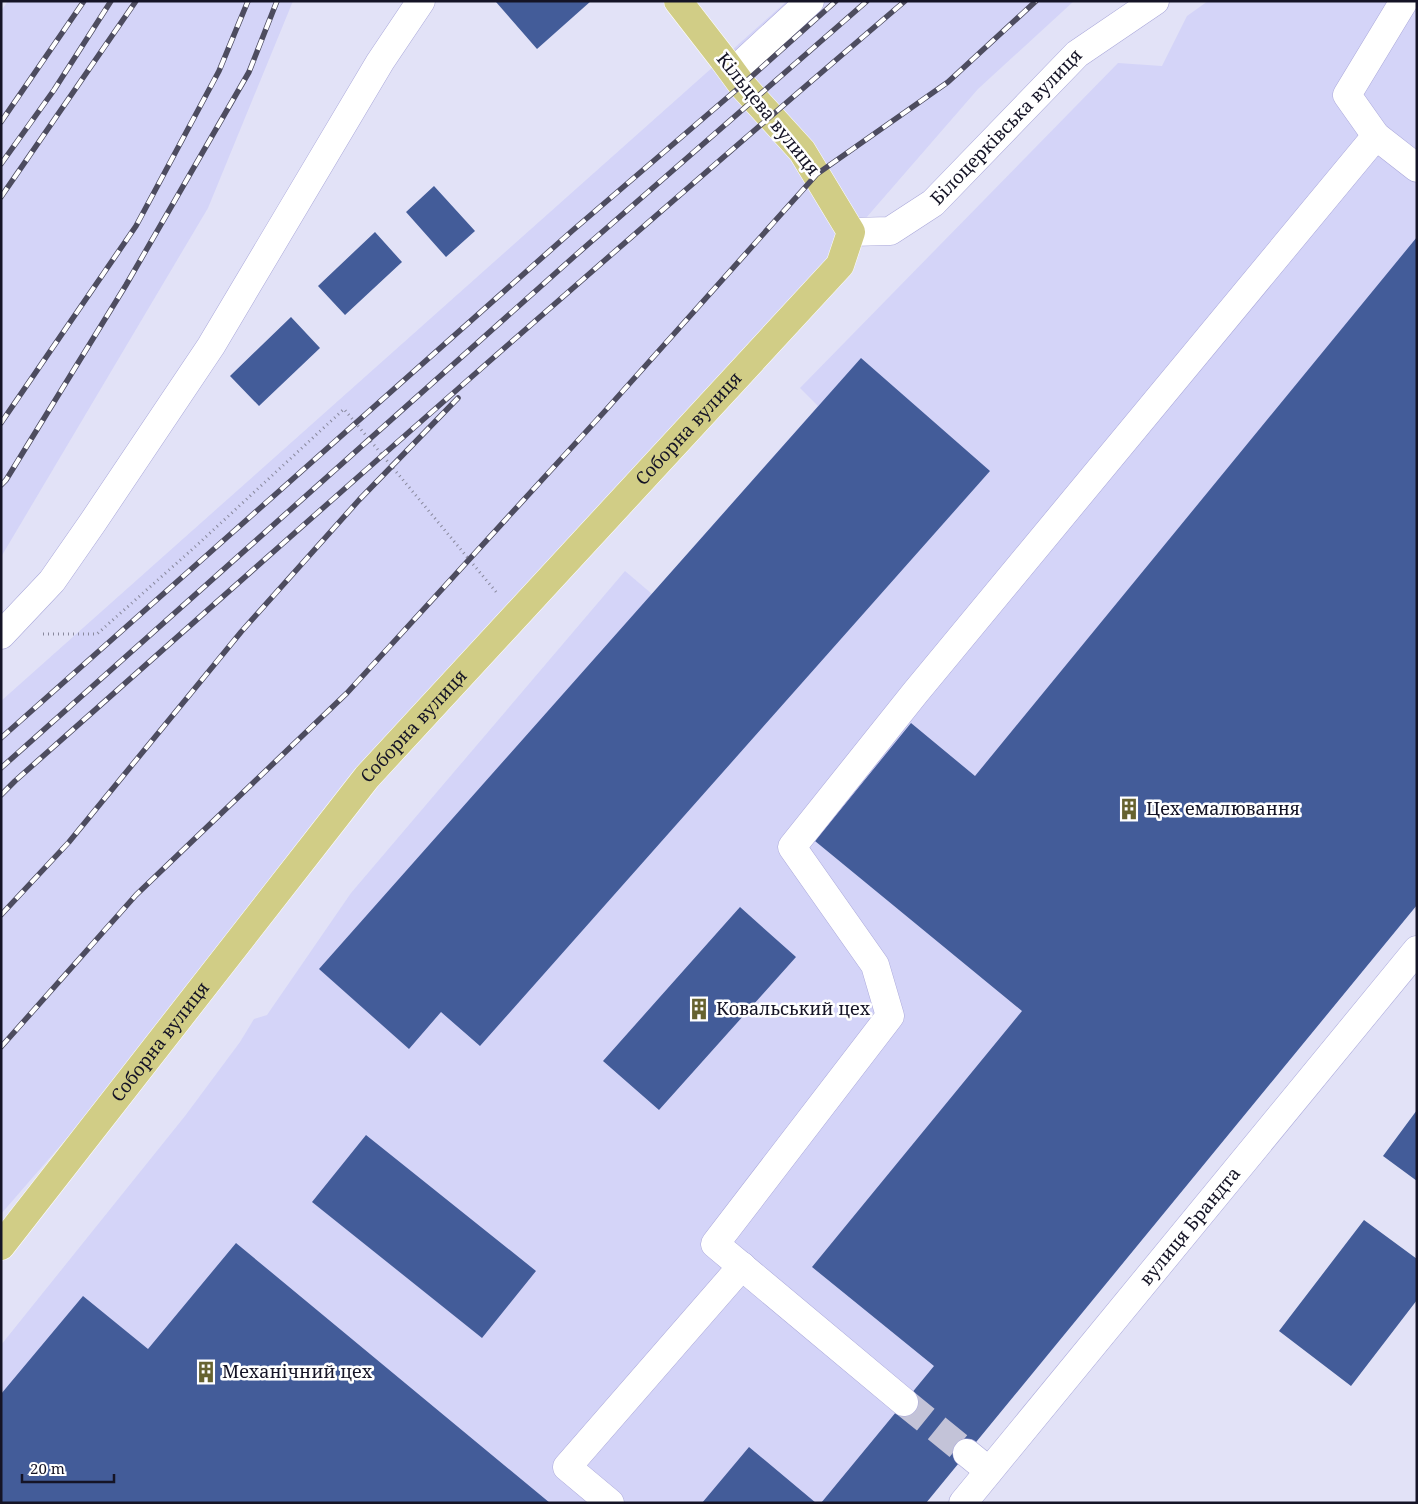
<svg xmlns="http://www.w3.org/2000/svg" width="1418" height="1504" font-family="'Noto Serif',serif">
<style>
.built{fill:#d4d4f8}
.building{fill:#435c99}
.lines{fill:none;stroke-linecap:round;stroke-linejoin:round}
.minor-tunnel{stroke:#c3c3d8;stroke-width:28;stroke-dasharray:28 14;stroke-linecap:butt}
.minor-casing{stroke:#aaa8da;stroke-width:29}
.major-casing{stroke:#fff;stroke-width:29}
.path{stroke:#88889c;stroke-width:3;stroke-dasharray:1 4;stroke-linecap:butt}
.minor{stroke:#fff;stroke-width:28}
.major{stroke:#d1cd86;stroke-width:28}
.rail-casing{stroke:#4d4c5f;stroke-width:5.5}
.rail{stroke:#fff;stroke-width:4;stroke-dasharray:11;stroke-linecap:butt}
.labels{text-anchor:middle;stroke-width:5;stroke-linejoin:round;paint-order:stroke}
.street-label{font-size:18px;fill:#151426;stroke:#fff}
.poi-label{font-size:18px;fill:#151426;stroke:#fff;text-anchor:start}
</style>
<rect width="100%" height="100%" fill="#e2e2f7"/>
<!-- built -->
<path class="built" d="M 8,1 L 293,1 L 208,208 L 1,557 L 1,11 Z
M 787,1 L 1074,1 L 978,89 L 1,1214 L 1,701 Z
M 1208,1 L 1417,1 L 1417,905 L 926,1503 L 1,1503 L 1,1345 L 185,1116 L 240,1042 L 254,1019 L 267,1015 L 351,893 L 625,571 L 652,594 L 818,406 L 800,388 L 1118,63 L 1162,66 L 1187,16 Z"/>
<!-- building -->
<path class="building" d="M 497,1 L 591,1 L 537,49 L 496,2 Z
M 434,186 L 475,231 L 446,257 L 406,212 Z
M 375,232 L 402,262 L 345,315 L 318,286 Z
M 1417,237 L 1417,905 L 926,1503 L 821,1503 L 934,1366 L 812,1267 L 1022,1011 L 815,841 L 911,723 L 975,776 Z
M 291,317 L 320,348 L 259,406 L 230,376 Z
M 861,358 L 990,471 L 480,1046 L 441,1012 L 409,1049 L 319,969 Z
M 740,907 L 796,957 L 659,1110 L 603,1061 Z
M 1417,1110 L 1417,1181 L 1383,1156 Z
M 366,1135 L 536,1271 L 482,1338 L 312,1202 Z
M 1364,1220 L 1417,1259 L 1417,1300 L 1351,1386 L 1279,1331 Z
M 236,1243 L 550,1503 L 1,1503 L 1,1394 L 83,1296 L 148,1349 Z
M 749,1447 L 816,1503 L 702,1503 Z"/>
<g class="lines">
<!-- minor-tunnel -->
<path class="minor-tunnel" d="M 904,1402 L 967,1453"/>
<!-- minor casing -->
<g class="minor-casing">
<g id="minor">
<path d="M 1404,1 L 1347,95 L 1376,136 L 1417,168"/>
<path d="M 733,72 L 810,1"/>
<path id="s1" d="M 851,232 L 890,231 L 933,203 L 1077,54 L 1155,1"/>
<path d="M 1,635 L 52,581 L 93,522 L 211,346 L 380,62 L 421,1"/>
<path d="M 904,1402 L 715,1244 L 890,1016 L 875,965 L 792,847 L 915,693 L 1376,136"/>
<path d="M 967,1453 L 989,1471"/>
<path d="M 610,1503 L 567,1467 L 742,1266"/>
<path id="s2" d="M 963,1503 L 1417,950"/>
</g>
</g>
<!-- major casing -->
<g class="major-casing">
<g id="major">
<path id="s3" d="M 1,1246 L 367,777 L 840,265 L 851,232 L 802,151 L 742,85 L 723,59 L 678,1"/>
</g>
</g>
<!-- path -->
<path class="path" d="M 43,634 L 97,634 L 196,546 L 344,409 L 497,593"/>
<!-- minor -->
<use href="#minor" class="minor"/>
<!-- major -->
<use href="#major" class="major"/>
<!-- rail casing -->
<g class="rail-casing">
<path id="rail" d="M 1,122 L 84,1
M 1,164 L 54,90 L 111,1
M 1,197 L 136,1
M 1,423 L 136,226 L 219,71 L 248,1
M 1,485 L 6,480 L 126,285 L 249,72 L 277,1
M 1,738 L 572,231 L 742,85 L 836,1
M 1,768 L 577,254 L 867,1
M 1,795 L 15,781 C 310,519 605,257 905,1
M 1,915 L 69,842 L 241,632 L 359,500 L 458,398
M 1,1047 L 136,895 L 347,693 L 605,411 L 817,174 L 948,82 L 1036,1"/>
</g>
<!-- rail -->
<use href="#rail" class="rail"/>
</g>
<!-- icons -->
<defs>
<g id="building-bare" transform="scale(1.725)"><path d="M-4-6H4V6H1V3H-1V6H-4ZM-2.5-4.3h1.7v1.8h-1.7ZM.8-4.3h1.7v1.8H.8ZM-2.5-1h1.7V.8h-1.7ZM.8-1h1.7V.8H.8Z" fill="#666330" stroke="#fff" stroke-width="2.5" paint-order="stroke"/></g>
</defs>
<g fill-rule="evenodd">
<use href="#building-bare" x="1129" y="809"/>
<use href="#building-bare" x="699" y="1009"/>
<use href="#building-bare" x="206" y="1372"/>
</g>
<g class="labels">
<!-- street labels -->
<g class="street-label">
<text transform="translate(768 114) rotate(51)" y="6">Кільцева вулиця</text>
<text dy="6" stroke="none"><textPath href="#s1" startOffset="196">Білоцерківська вулиця</textPath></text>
<text dy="6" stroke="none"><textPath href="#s3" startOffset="1069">Соборна вулиця</textPath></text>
<text dy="6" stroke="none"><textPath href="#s3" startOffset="664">Соборна вулиця</textPath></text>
<text dy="6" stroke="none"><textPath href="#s3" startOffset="259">Соборна вулиця</textPath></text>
<text dy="6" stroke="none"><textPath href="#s2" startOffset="358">вулиця Брандта</textPath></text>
</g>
<!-- poi labels -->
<g class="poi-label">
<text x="1146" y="815">Цех емалювання</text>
<text x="716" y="1015">Ковальський цех</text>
<text x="222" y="1378">Механічний цех</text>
</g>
</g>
<!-- border -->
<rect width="1418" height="1504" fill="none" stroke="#151426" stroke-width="5"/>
<!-- scale -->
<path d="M22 1474v8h92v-8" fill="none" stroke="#151426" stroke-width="2.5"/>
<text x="30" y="1474" font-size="15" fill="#151426" stroke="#ffffff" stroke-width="4" paint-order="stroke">20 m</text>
</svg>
